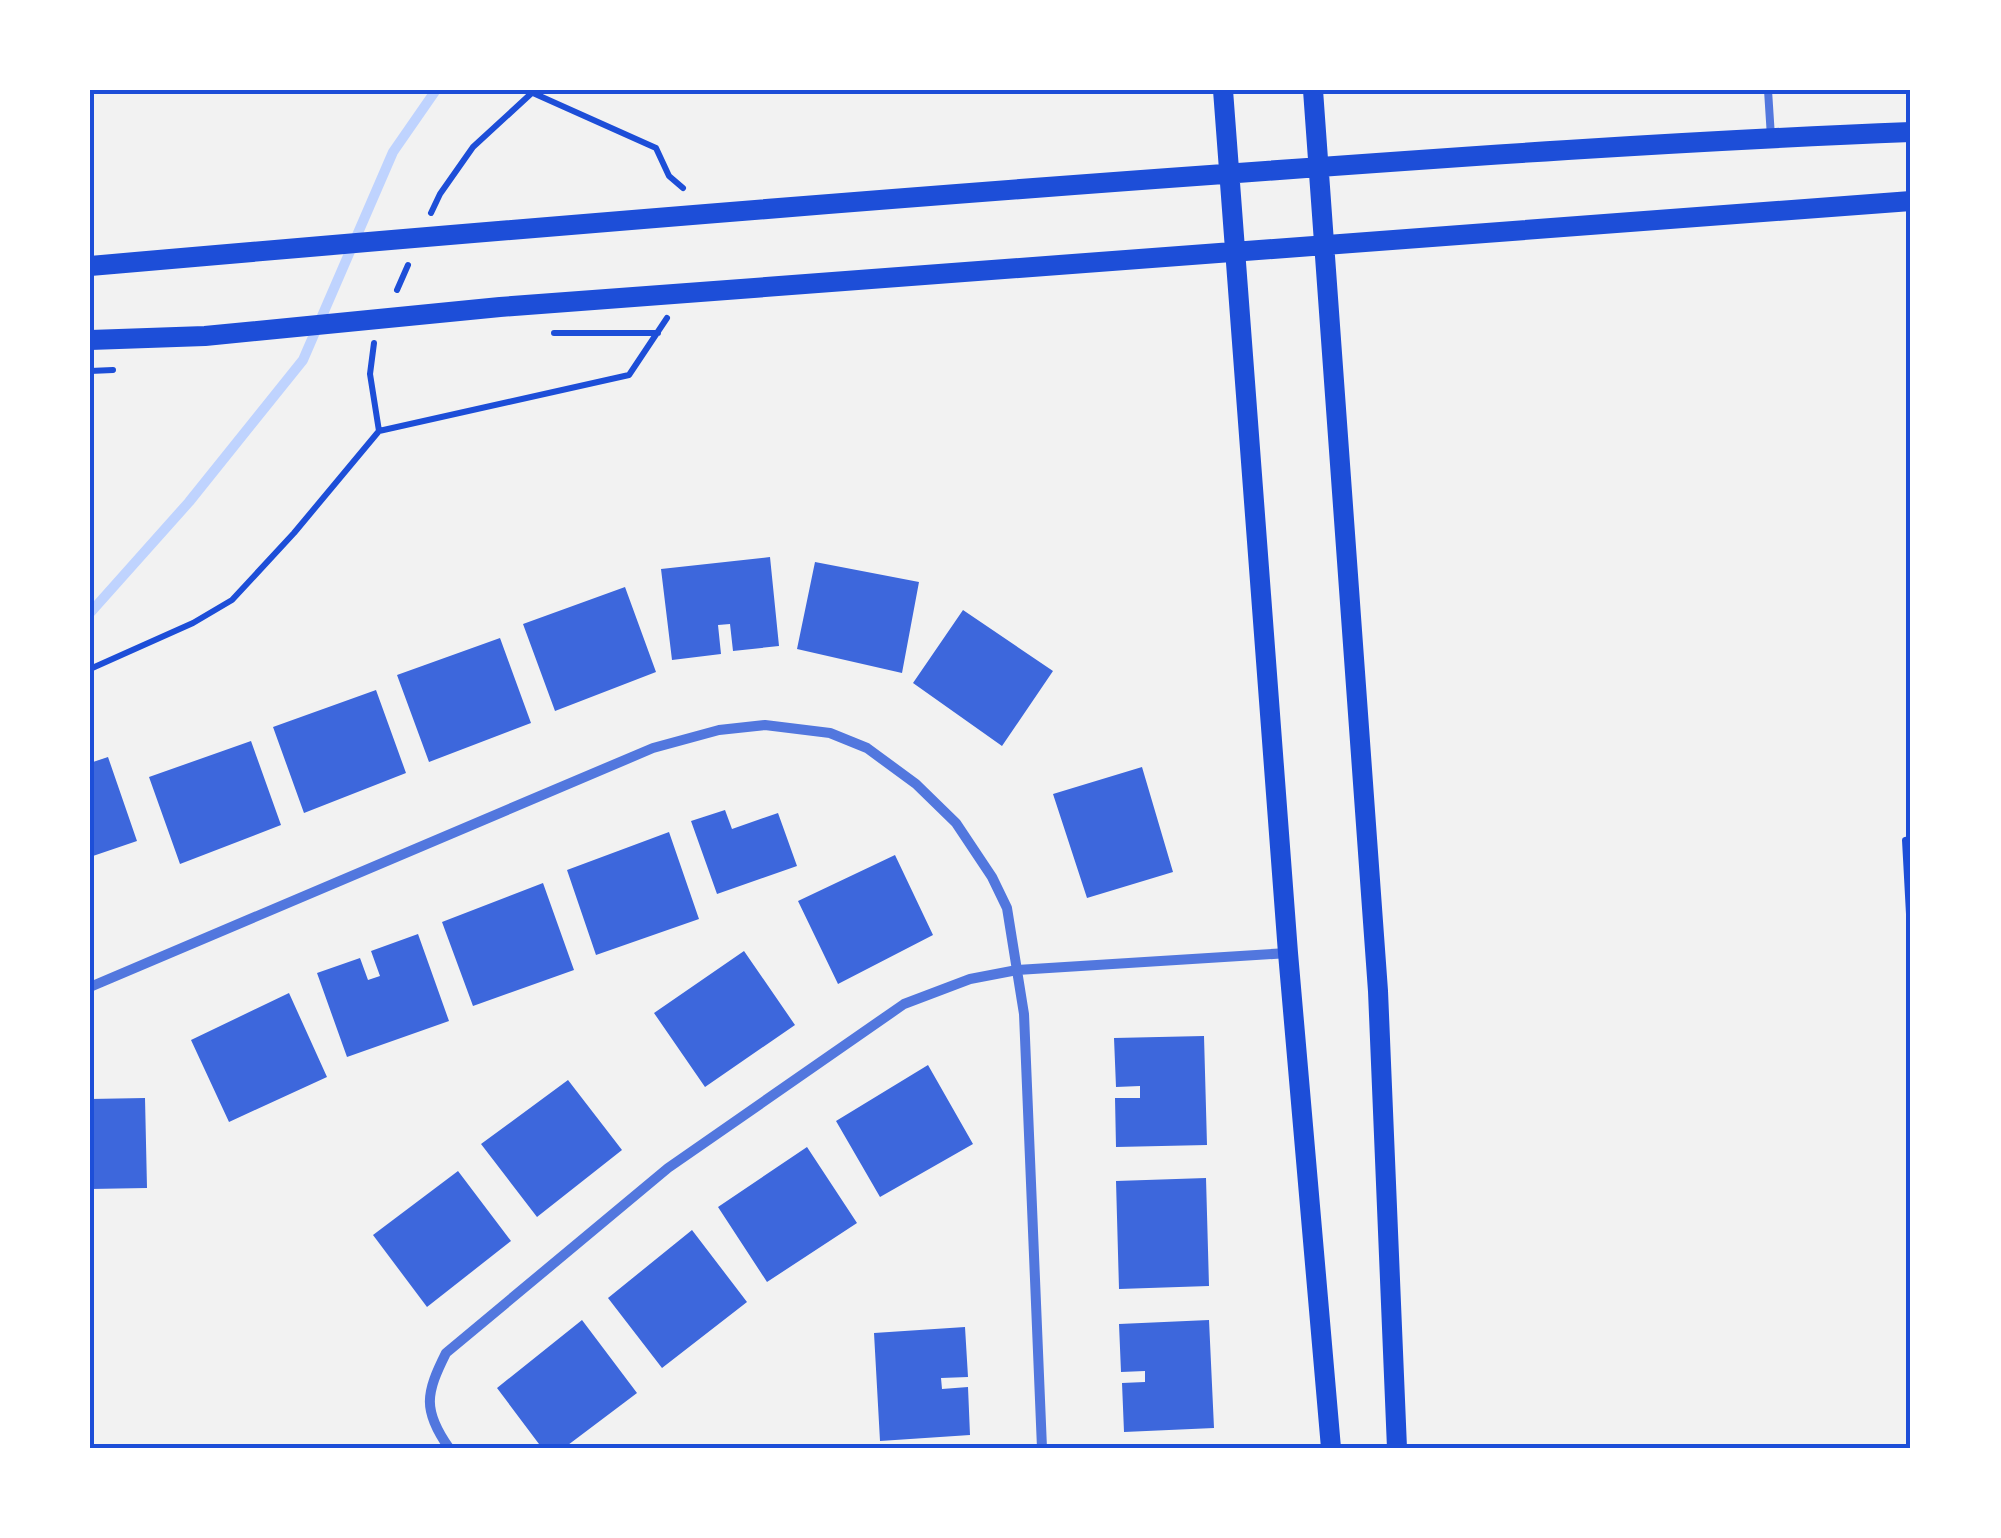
<svg xmlns="http://www.w3.org/2000/svg" width="2001" height="1538" font-family="'Source Serif 4',serif">
<style>
.lines{fill:none;stroke-linecap:round;stroke-linejoin:round}
.stream{stroke:#bfd3fe;stroke-width:10}
.building{fill:#3d67dc}
.path{stroke:#1d4ed8;stroke-width:6}
.service{stroke:#5277de;stroke-width:8}
.minor{stroke:#5277de;stroke-width:10}
.secondary{stroke:#1d4ed8;stroke-width:20}
.neatline{fill:none;stroke:#1d4ed8;stroke-width:4}
</style>
<rect width="100%" height="100%" fill="#f2f2f2"/>
<g class="lines">
<!-- stream -->
<path class="stream" d="M 90,613 L 189,502 L 303,360 L 393,152 L 436,90"/>
</g>
<!-- building -->
<path class="building" d="M 770,557 L 779,646 L 733,651 L 730,624 L 718,625 L 721,654 L 672,660 L 661,569 Z
M 815,562 L 919,582 L 902,673 L 797,649 Z
M 625,587 L 656,672 L 555,711 L 523,624 Z
M 963,610 L 1053,671 L 1002,746 L 913,683 Z
M 500,638 L 531,723 L 429,762 L 397,675 Z
M 376,690 L 406,773 L 304,813 L 273,727 Z
M 251,741 L 281,825 L 180,864 L 149,777 Z
M 108,757 L 137,841 L 90,857 L 90,763 Z
M 1142,767 L 1173,872 L 1087,898 L 1053,794 Z
M 725,810 L 732,829 L 778,813 L 797,866 L 717,894 L 691,821 Z
M 669,832 L 699,919 L 596,955 L 567,870 Z
M 895,855 L 933,935 L 838,984 L 798,901 Z
M 543,883 L 574,970 L 473,1006 L 442,922 Z
M 418,934 L 449,1021 L 347,1057 L 317,973 L 360,958 L 368,980 L 380,976 L 371,951 Z
M 744,951 L 795,1025 L 705,1087 L 654,1013 Z
M 289,993 L 327,1077 L 229,1122 L 191,1040 Z
M 1204,1036 L 1207,1145 L 1116,1147 L 1115,1098 L 1140,1098 L 1140,1086 L 1116,1087 L 1114,1038 Z
M 928,1065 L 973,1144 L 880,1197 L 836,1121 Z
M 568,1080 L 622,1150 L 537,1217 L 481,1144 Z
M 145,1098 L 147,1188 L 90,1189 L 90,1099 Z
M 807,1147 L 857,1223 L 767,1282 L 718,1207 Z
M 458,1171 L 511,1241 L 427,1307 L 373,1235 Z
M 1206,1178 L 1209,1286 L 1119,1289 L 1116,1181 Z
M 692,1230 L 747,1302 L 662,1368 L 608,1298 Z
M 582,1320 L 637,1393 L 564,1448 L 542,1448 L 497,1388 Z
M 1209,1320 L 1214,1428 L 1124,1432 L 1122,1383 L 1145,1382 L 1145,1371 L 1121,1372 L 1119,1324 Z
M 965,1327 L 968,1377 L 941,1378 L 942,1389 L 968,1387 L 970,1435 L 880,1441 L 874,1333 Z"/>
<g class="lines">
<!-- path -->
<path class="path" d="M 533,93 L 656,148 L 669,176 L 683,188
M 431,213 L 440,194 L 473,147 L 535,90
M 397,290 L 408,265
M 554,333 L 658,333
M 374,343 L 370,374 L 379,431
M 90,371 L 113,370
M 379,431 L 629,375 L 667,318
M 90,669 L 193,623 L 232,600 L 294,533 L 379,431
M 1911,839 L 1905,840 L 1911,951"/>
<!-- service -->
<path class="service" d="M 1768,90 L 1771,137"/>
<!-- minor -->
<path class="minor" d="M 90,987 L 653,748 L 719,730 L 765,725 L 830,733 L 867,748 L 916,784 L 956,823 L 992,877 L 1007,908 L 1024,1014 L 1042,1448
M 449,1448 C 422,1410 426,1393 446,1353 L 668,1168 L 904,1004 L 970,979 L 1017,970 L 1288,953"/>
<!-- secondary -->
<path class="secondary" d="M 1223,90 L 1288,953 L 1331,1448
M 1313,90 L 1378,991 L 1397,1448
M 90,266 C 468,233 846,201 1224,174 C 1453,157 1682,141 1911,132
M 90,340 L 205,336 L 500,307 L 1911,201"/>
</g>
<!-- border -->
<rect width="2001" height="1538" fill="none" stroke="#ffffff" stroke-width="185"/>
<rect x="92" y="92" width="1816" height="1354" class="neatline"/>
</svg>
